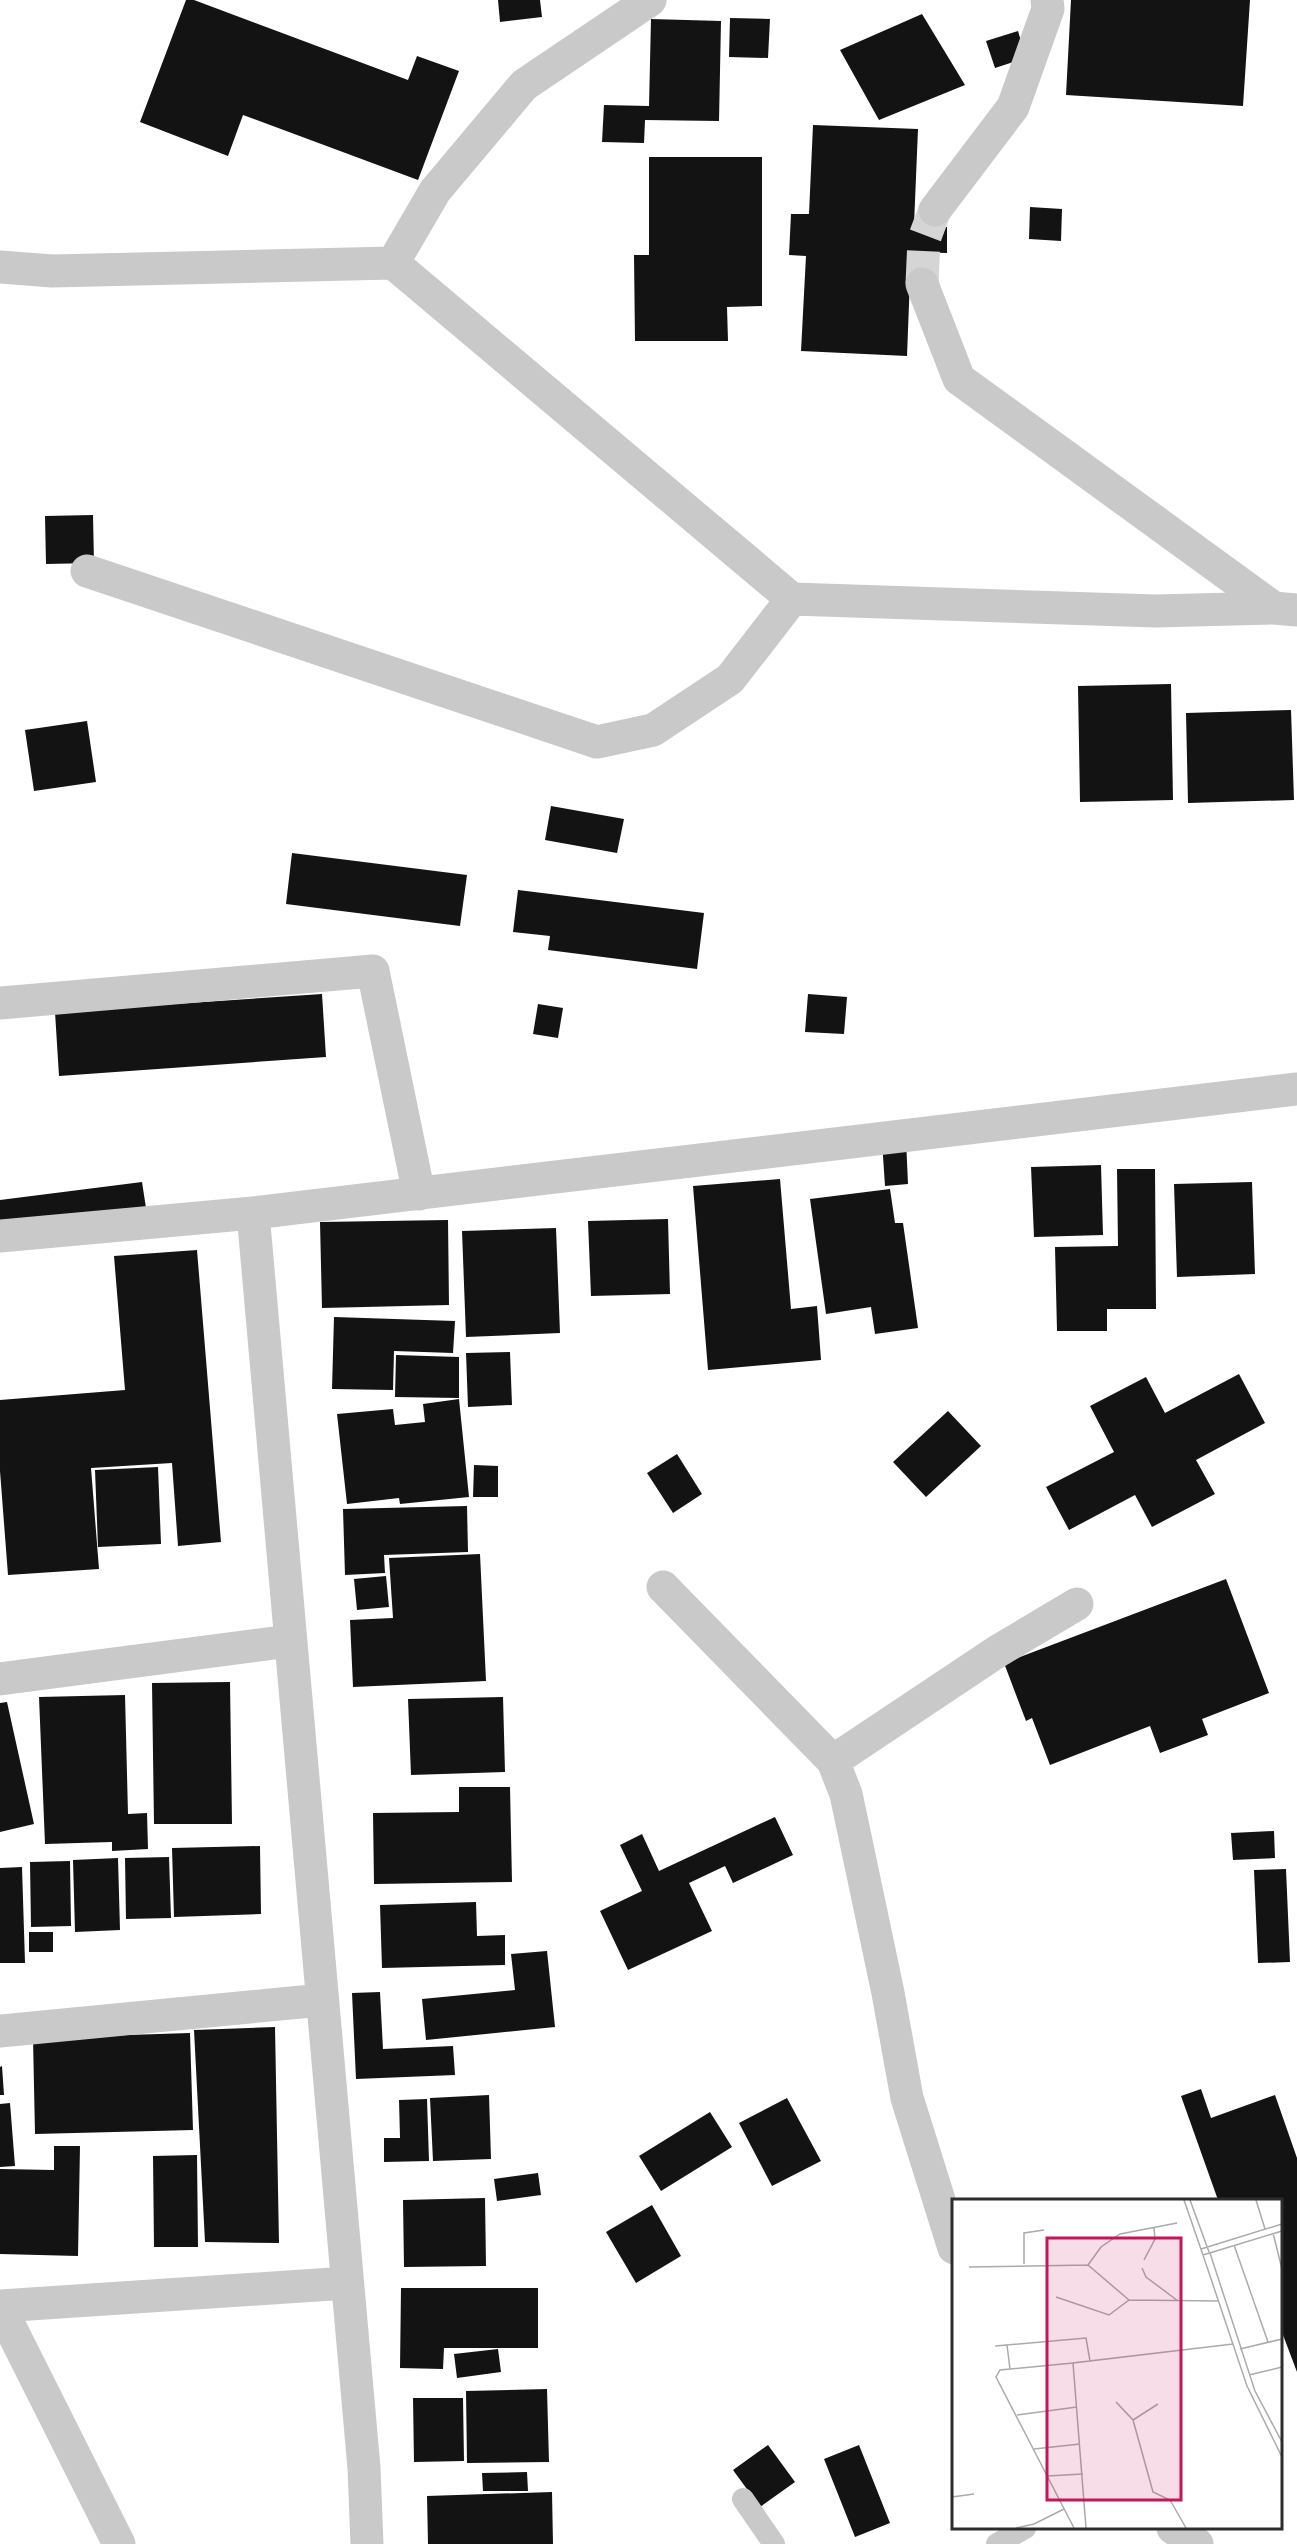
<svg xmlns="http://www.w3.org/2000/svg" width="1297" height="2544" font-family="'IBM Plex Sans',sans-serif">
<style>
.building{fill:#131313}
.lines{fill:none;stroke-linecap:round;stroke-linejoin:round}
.street-tunnel{stroke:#d5d5d5;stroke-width:33;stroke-dasharray:33 16;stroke-linecap:butt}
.lane{stroke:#c9c9c9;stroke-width:22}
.street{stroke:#c9c9c9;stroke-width:33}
.inset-road{fill:none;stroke:#ababab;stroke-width:1.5}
.view{fill:#c2185b;fill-opacity:0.15;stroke:#c2185b;stroke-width:3}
.inset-edge{fill:none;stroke:#2c2c2c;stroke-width:3}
</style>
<rect width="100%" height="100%" fill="#fff"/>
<!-- building -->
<path class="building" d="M 186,0 L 194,0 L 408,80 L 417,56 L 459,71 L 418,180 L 243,115 L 228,156 L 140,122 Z
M 498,0 L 540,0 L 542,17 L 500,22 Z
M 1071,0 L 1250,0 L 1243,106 L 1066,95 Z
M 922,14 L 965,85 L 879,120 L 840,50 Z
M 730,18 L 770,19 L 768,58 L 729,57 Z
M 651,19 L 721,21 L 719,121 L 645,120 L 644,143 L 602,142 L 604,105 L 649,106 Z
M 1018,31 L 1026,58 L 995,68 L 986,41 Z
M 813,125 L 918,129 L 914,225 L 947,227 L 947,253 L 911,252 L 907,356 L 801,351 L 806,256 L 789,255 L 791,214 L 809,214 Z
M 649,157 L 762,157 L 762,306 L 727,307 L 728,341 L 635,341 L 634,255 L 649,255 Z
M 1030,207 L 1062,209 L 1061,241 L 1029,239 Z
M 93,515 L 94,563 L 46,564 L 45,516 Z
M 1171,684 L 1173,800 L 1080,802 L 1078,686 Z
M 1291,710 L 1294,800 L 1188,803 L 1186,713 Z
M 87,721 L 96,782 L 34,791 L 25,730 Z
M 551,806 L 624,819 L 617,853 L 545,840 Z
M 292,853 L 467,875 L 460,926 L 286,904 Z
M 518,890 L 704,913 L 697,969 L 548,950 L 550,936 L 513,932 Z
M 322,994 L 326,1057 L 59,1076 L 55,1012 Z
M 808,994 L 847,997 L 844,1034 L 805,1032 Z
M 538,1004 L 563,1008 L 558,1038 L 533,1034 Z
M 906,1140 L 908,1184 L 885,1186 L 882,1141 Z
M 1101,1165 L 1103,1235 L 1034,1237 L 1031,1167 Z
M 1117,1169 L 1155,1169 L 1156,1309 L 1107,1309 L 1107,1331 L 1057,1331 L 1055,1247 L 1118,1246 Z
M 780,1179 L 791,1309 L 817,1306 L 821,1360 L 708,1370 L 693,1186 Z
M 142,1182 L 146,1208 L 0,1226 L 0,1200 Z
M 1252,1182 L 1255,1274 L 1177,1277 L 1174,1184 Z
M 890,1189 L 895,1223 L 903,1223 L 918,1328 L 875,1334 L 871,1307 L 826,1314 L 810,1199 Z
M 668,1219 L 670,1294 L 591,1296 L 588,1221 Z
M 448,1220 L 449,1305 L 322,1308 L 320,1222 Z
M 556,1228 L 560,1333 L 466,1337 L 462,1231 Z
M 197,1250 L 221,1542 L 178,1546 L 172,1463 L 91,1468 L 99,1569 L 8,1575 L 0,1471 L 0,1400 L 125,1390 L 114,1256 Z
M 334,1317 L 455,1321 L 453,1353 L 394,1351 L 393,1390 L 332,1389 Z
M 510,1352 L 512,1405 L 468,1407 L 466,1353 Z
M 396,1355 L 459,1357 L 459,1398 L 395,1397 Z
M 1239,1374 L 1265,1423 L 1196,1460 L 1215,1494 L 1152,1527 L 1135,1495 L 1069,1530 L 1046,1487 L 1114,1452 L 1090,1406 L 1146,1377 L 1165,1413 Z
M 459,1399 L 469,1497 L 400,1504 L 399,1498 L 347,1504 L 337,1414 L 393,1409 L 395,1425 L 425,1422 L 423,1404 Z
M 948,1411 L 981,1446 L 926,1497 L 893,1462 Z
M 677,1454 L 702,1494 L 673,1513 L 647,1473 Z
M 474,1465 L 498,1466 L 498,1497 L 473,1497 Z
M 158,1467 L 161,1544 L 98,1547 L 95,1470 Z
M 467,1506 L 468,1552 L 384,1555 L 385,1573 L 345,1575 L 343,1509 Z
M 480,1554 L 486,1681 L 353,1687 L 350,1620 L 393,1618 L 389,1558 Z
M 386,1576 L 389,1607 L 357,1610 L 354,1579 Z
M 1226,1579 L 1269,1693 L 1202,1719 L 1208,1735 L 1160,1753 L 1150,1726 L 1050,1765 L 1032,1718 L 1026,1721 L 1004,1663 Z
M 230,1682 L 232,1824 L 154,1824 L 152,1683 Z
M 125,1695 L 128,1814 L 147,1813 L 148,1849 L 112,1851 L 112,1842 L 45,1844 L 39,1697 Z
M 503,1697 L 505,1772 L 411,1775 L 408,1699 Z
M 7,1702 L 34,1824 L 0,1832 L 0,1703 Z
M 459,1787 L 510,1787 L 512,1882 L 374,1884 L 373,1813 L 459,1812 Z
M 775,1817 L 793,1855 L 733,1883 L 725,1866 L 689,1883 L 712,1931 L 628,1970 L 600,1911 L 642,1891 L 620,1845 L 642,1834 L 659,1871 Z
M 1274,1831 L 1275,1858 L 1233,1860 L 1231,1833 Z
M 260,1846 L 261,1914 L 174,1917 L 172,1848 Z
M 169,1857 L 171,1918 L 126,1919 L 125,1858 Z
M 118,1858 L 120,1930 L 75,1932 L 73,1860 Z
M 70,1861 L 71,1926 L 31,1927 L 30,1862 Z
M 22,1867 L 25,1963 L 0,1963 L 0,1868 Z
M 1286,1869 L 1290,1962 L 1258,1963 L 1254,1870 Z
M 476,1902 L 477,1936 L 505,1935 L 505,1965 L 382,1968 L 380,1905 Z
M 29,1932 L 53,1932 L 53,1952 L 29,1952 Z
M 547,1951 L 555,2027 L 426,2040 L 422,1999 L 515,1990 L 511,1954 Z
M 380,1992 L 383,2049 L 453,2046 L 455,2075 L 356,2079 L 352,1993 Z
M 275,2027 L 279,2243 L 205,2242 L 194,2030 Z
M 190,2033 L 193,2130 L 35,2134 L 33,2038 Z
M 2,2066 L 4,2095 L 0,2095 L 0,2067 Z
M 1201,2089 L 1211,2118 L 1275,2095 L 1297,2158 L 1297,2372 L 1280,2327 L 1280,2200 L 1218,2200 L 1181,2096 Z
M 489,2095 L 491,2159 L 433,2161 L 430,2098 Z
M 787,2098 L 821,2161 L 772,2186 L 739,2123 Z
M 427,2099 L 429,2161 L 384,2162 L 384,2138 L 400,2138 L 399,2100 Z
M 10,2103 L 15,2166 L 0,2167 L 0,2104 Z
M 710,2112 L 732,2147 L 661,2191 L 639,2156 Z
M 54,2146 L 80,2146 L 78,2256 L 0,2254 L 0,2169 L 54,2170 Z
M 197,2155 L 198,2247 L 154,2247 L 153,2156 Z
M 538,2173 L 541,2195 L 497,2201 L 494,2179 Z
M 485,2198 L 486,2266 L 404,2267 L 403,2200 Z
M 652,2205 L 681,2256 L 636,2283 L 606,2232 Z
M 401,2288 L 538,2288 L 538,2348 L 444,2348 L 443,2369 L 400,2368 Z
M 498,2349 L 501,2372 L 457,2378 L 454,2354 Z
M 547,2389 L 549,2462 L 467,2463 L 466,2391 Z
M 413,2398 L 463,2398 L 464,2461 L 414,2462 Z
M 768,2445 L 795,2482 L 760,2507 L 733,2470 Z
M 859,2445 L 890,2523 L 855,2537 L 824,2459 Z
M 527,2472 L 528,2491 L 483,2491 L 482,2473 Z
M 552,2492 L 553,2544 L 428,2544 L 427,2496 Z"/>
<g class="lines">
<!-- street-tunnel -->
<path class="street-tunnel" d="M 922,284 L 924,239 L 935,210"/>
<!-- lane -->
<path class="lane" d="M 743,2499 L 774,2544
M 997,2544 L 1025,2528"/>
<!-- street -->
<path class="street" d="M 935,210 L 1013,107 L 1048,9 L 1047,0
M 393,263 L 792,599
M 0,267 L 52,271 L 393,263 L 435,191 L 524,85 L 650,0
M 922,284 L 959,379 L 1274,608
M 87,571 L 597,742 L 653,730 L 730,679 L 792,599 L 1156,611 L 1274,608 L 1297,610
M 0,1003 L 373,971 L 419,1194
M 0,1236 L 253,1213
M 663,1587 L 833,1761 L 846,1794 L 888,1993 L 907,2098 L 954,2248
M 0,1679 L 290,1641
M 833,1761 L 998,1651 L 1077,1604
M 0,2031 L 322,2000
M 0,2306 L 347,2283
M 0,2307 L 119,2544
M 1173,2528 L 1197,2544
M 367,2544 L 364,2468 L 253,1213 L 1297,1089"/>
</g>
<!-- overview -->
<g transform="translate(952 2199)">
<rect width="330" height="330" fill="#fff"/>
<path class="inset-road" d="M 232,1 L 251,56 L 330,32M 238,1 L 257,53M 304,1 L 313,30M 321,34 L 330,70M 282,46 L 316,143M 249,50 L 330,25M 258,54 L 303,192 L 330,243M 251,56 L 295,187 L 330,258M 192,61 L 203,40 L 202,29M 72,65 L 72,34 L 92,31M 136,66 L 177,101M 17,68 L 136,66 L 149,48 L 168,35 L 225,24M 190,69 L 194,78 L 226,102M 104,98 L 157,116 L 177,101 L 266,102M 55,146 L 58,170M 43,147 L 134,139 L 138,162M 288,150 L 330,140M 121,164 L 48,171 L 44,178 L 122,329M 297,176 L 330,168M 164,203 L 181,221 L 201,293 L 218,301 L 234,329M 65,216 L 125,208M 181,221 L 206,205M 82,250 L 128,245M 95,277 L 131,275M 0,298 L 22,295M 64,329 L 82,325 L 112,310M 134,329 L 121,164 L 281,145"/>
<path class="view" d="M 95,39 L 229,39 L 229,301 L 95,301 Z"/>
<rect width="330" height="330" class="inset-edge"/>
</g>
</svg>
